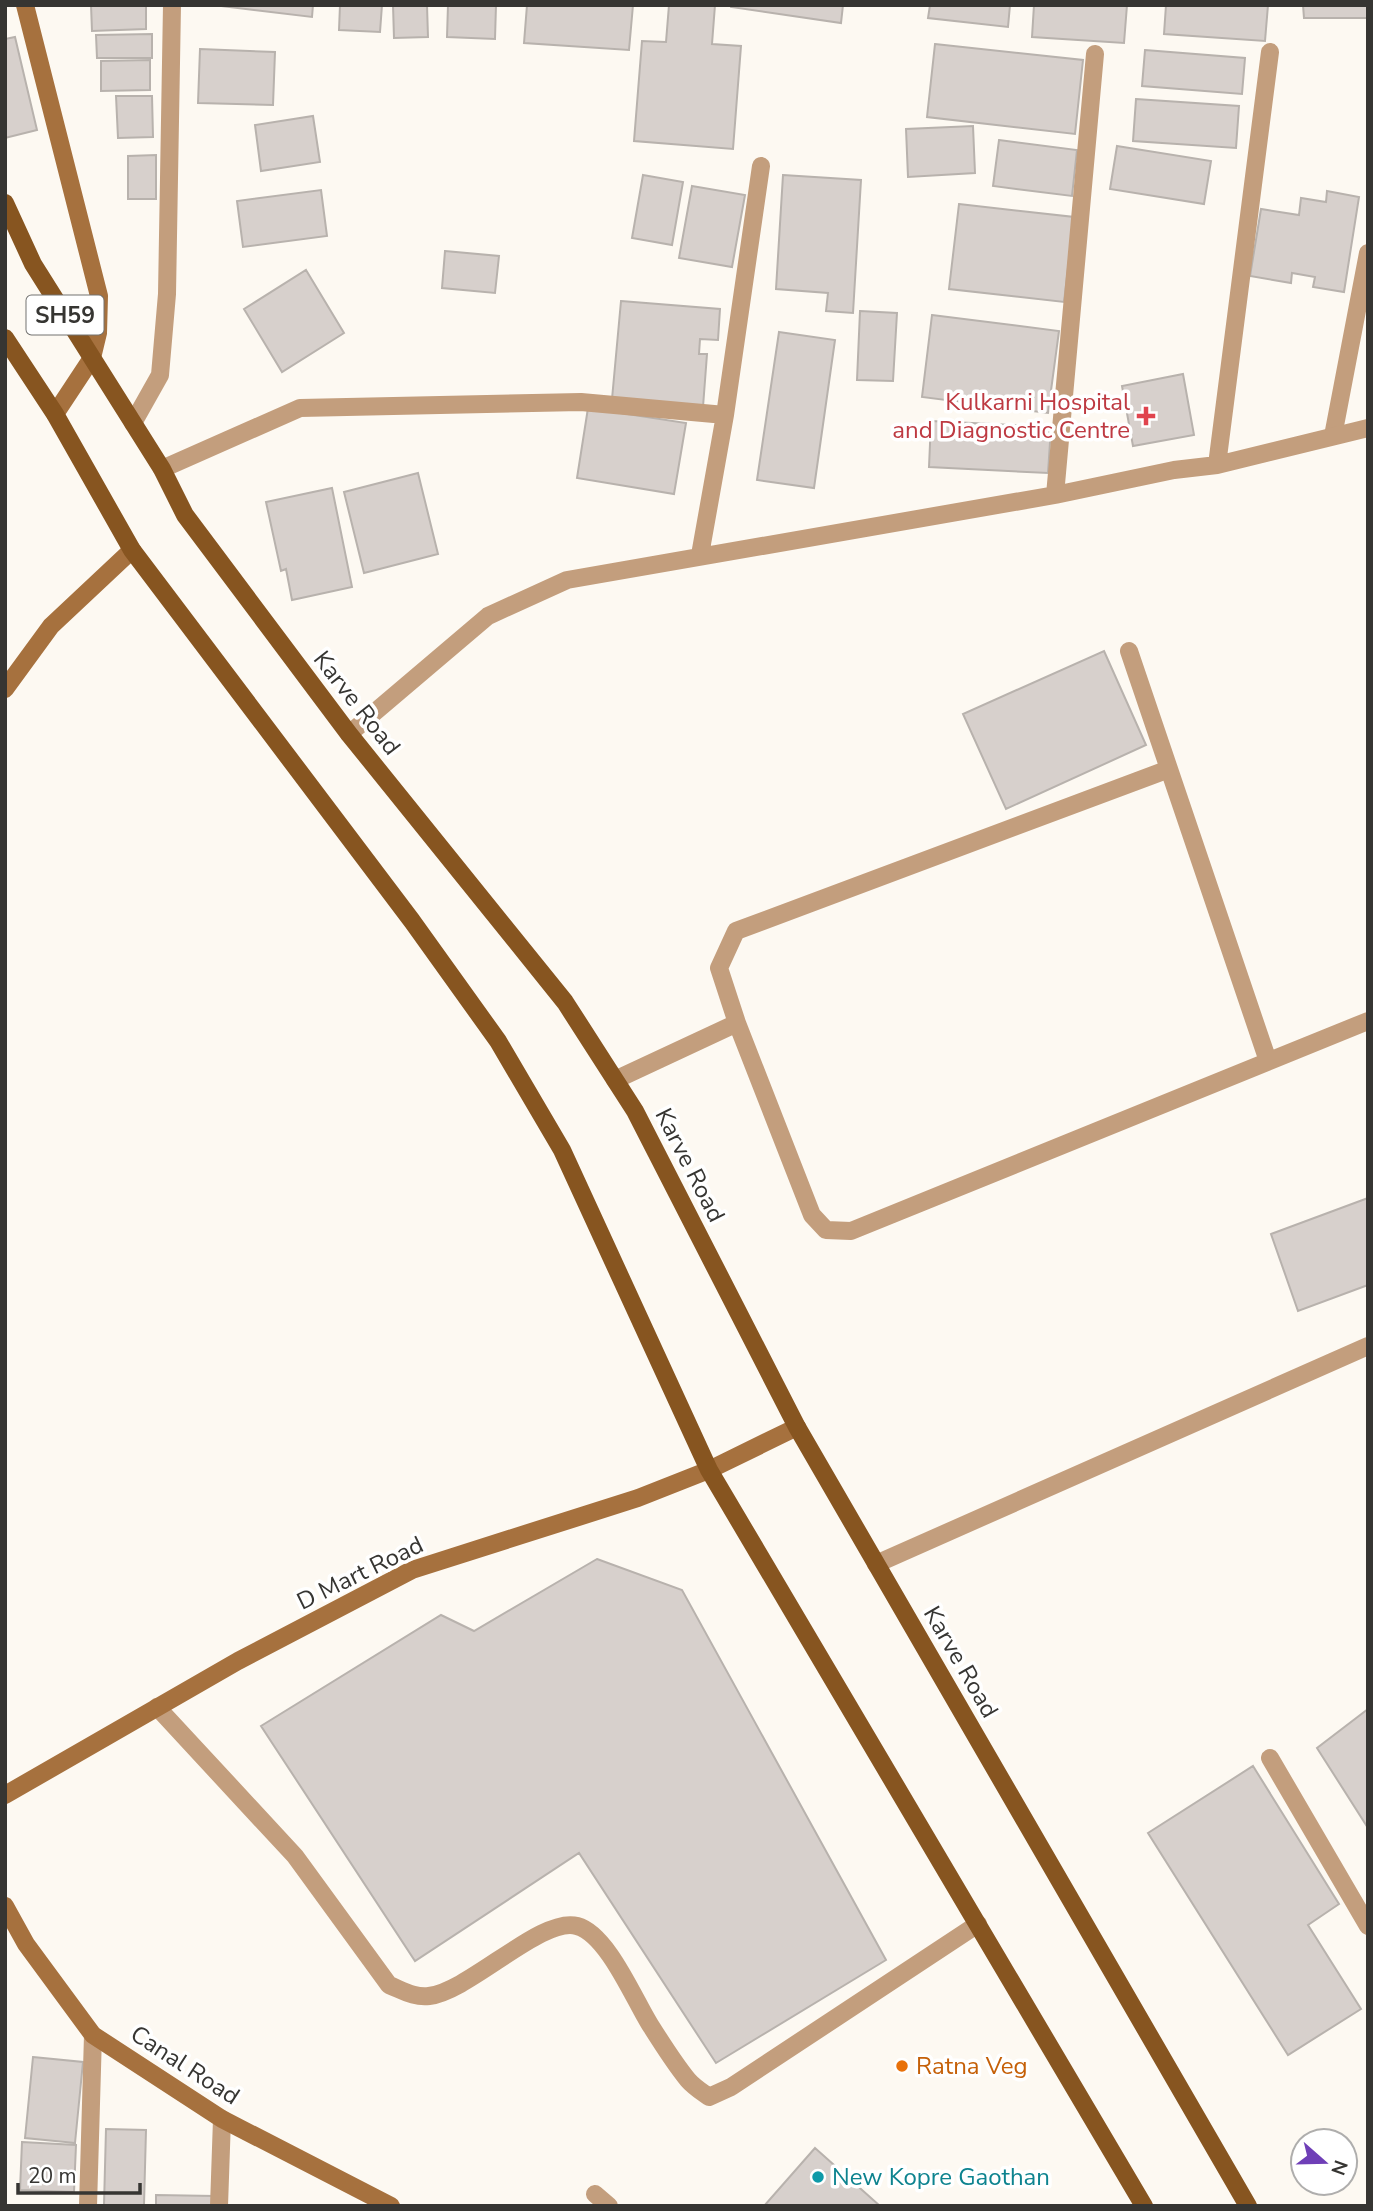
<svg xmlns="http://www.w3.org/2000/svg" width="1373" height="2211" font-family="'Nunito Sans',sans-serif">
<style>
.building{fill:#d7d0cc;stroke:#b8b2ad;stroke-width:2}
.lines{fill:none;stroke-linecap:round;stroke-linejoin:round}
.lane{stroke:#c39e7d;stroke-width:18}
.street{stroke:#c39e7d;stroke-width:18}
.secondary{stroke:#a6713e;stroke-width:18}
.primary{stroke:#875520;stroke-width:18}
.health-dot{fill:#e0444e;stroke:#fff;stroke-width:2.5}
.food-dot{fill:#e8710a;stroke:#fff;stroke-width:2.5}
.culture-dot{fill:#0f9aa8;stroke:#fff;stroke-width:2.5}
.labels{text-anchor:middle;stroke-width:7;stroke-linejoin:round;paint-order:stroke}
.shield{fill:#fff;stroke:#727270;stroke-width:2}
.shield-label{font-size:23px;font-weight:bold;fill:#363532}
.health-label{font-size:24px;fill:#be3a42;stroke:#fff;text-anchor:end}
.street-label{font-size:24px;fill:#363532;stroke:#fff}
.food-label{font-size:24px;fill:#c56008;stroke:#fff;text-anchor:start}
.culture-label{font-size:24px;fill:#0d838f;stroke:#fff;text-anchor:start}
</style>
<rect width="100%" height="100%" fill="#fdf9f2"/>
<!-- building -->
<path class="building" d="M 91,5 L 146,5 L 146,29 L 92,31 Z
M 213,5 L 313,5 L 312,17 Z
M 340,5 L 382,5 L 380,32 L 339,30 Z
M 393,5 L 427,5 L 428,37 L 394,38 Z
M 448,5 L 496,5 L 495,39 L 447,37 Z
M 527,5 L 633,5 L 629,50 L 524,43 Z
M 669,5 L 715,5 L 712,44 L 741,46 L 733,149 L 634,141 L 642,41 L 666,42 Z
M 731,5 L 843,5 L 841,23 L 731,7 Z
M 930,5 L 1010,5 L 1008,27 L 928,18 Z
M 1034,5 L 1127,5 L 1124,43 L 1032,37 Z
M 1166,5 L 1268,5 L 1265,41 L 1164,34 Z
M 1303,5 L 1368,5 L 1368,18 L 1304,18 Z
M 152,34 L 152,58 L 97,58 L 96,35 Z
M 15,37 L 37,130 L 5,138 L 5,39 Z
M 935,44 L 1083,60 L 1075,134 L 927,117 Z
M 200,49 L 275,52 L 273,105 L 198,103 Z
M 1145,50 L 1245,58 L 1242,94 L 1142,86 Z
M 150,60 L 150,90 L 101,91 L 101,61 Z
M 116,96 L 152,96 L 153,137 L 118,138 Z
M 1136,99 L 1239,106 L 1236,148 L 1133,141 Z
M 313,116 L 320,162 L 261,171 L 255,125 Z
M 973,126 L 975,173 L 908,177 L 906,129 Z
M 999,140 L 1077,150 L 1072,196 L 993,186 Z
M 1117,146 L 1211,161 L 1204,204 L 1110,189 Z
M 156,155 L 156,199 L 128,199 L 128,156 Z
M 643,175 L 683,182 L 672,245 L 632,238 Z
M 783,175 L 861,180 L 853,313 L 826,311 L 828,293 L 776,289 Z
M 692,186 L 745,195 L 732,267 L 679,258 Z
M 321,190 L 327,236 L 243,247 L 237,201 Z
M 1327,191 L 1359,197 L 1344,292 L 1313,287 L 1315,277 L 1292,273 L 1291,283 L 1250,276 L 1261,209 L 1299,215 L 1301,198 L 1326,202 Z
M 959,204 L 1074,217 L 1064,302 L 949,289 Z
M 445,251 L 499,256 L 495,293 L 442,288 Z
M 306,270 L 344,333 L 282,372 L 244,309 Z
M 621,301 L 720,309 L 718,340 L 700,339 L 699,354 L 707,354 L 703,407 L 612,399 Z
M 860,311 L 897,313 L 893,381 L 857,380 Z
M 932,315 L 1059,331 L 1048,413 L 922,397 Z
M 779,332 L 835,340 L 814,488 L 757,480 Z
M 1183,374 L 1194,435 L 1133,446 L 1122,386 Z
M 588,408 L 686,423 L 674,494 L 577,478 Z
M 931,421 L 1051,427 L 1048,473 L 929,467 Z
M 418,473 L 438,554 L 364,573 L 344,492 Z
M 332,488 L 352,587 L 292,600 L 286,569 L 281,571 L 266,502 Z
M 1104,651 L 1146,745 L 1006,809 L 963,714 Z
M 1368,1198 L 1368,1285 L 1298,1311 L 1271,1234 Z
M 597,1559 L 682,1590 L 886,1960 L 716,2063 L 579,1853 L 415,1961 L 261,1726 L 441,1615 L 474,1631 Z
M 1368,1709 L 1368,1828 L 1317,1748 Z
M 1253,1766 L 1339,1904 L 1308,1925 L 1361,2009 L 1288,2055 L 1148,1833 Z
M 33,2057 L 83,2062 L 75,2143 L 25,2138 Z
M 106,2129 L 146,2130 L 144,2205 L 104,2205 Z
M 22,2142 L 76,2145 L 74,2192 L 20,2190 Z
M 815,2148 L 880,2206 L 764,2206 Z
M 156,2195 L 214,2196 L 214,2206 L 156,2206 Z"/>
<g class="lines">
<!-- lane -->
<path class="lane" d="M 1333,436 L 1368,253
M 1129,651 L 1268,1061
M 737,1023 L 719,968 L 736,931 L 1169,769
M 615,1080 L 737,1023 L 812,1215 L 826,1230 L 851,1231 L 1368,1021
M 876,1564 L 1368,1346
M 157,1707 L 295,1856 L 389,1985 C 402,1990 415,1998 429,1996 C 470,1991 542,1916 577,1926 C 607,1934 633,1997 649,2023 C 661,2042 674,2063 688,2080 C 694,2087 702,2092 709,2097 L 731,2087 L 978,1924"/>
<!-- street -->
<path class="street" d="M 133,423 L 160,375 L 167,294 L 172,5
M 1217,465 L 1270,52
M 162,469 L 300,408 L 581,402 L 725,415
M 1055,495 L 1095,54
M 700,555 L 725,415 L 761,166
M 349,734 L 488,616 L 567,580 L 1055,495 L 1174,470 L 1217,465 L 1368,428
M 1270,1758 L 1368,1926
M 595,2194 L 609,2206
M 88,2206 L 93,2035
M 219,2206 L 222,2119"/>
<!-- secondary -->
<path class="secondary" d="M 25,5 L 99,296 L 98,333 L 92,358 L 55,414
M 5,689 L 51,626 L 132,550
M 5,1795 L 238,1661 L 412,1570 L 638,1498 L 709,1470 L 797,1427
M 5,1906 L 26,1944 L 93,2035 L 222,2119 L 391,2206"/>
<!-- primary -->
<path class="primary" d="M 5,203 L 33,264 L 162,469 L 185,515 L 349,734 L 565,1002 L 635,1111 L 797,1427 L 1248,2206
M 5,338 L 55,414 L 132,550 L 412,921 L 498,1041 L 562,1150 L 709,1470 L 1144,2206"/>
</g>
<!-- markers -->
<path class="health-dot" d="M1142.5 405.5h7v7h7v7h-7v7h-7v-7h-7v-7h7z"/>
<circle class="food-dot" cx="902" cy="2066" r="7"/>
<circle class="culture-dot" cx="818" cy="2177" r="7"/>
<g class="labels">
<!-- shield labels -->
<rect class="shield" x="26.5" y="295.5" width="77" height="39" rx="5"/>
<g class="shield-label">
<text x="65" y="323">SH59</text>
</g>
<!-- health labels -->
<g class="health-label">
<text x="1130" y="410">Kulkarni Hospital<tspan x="1130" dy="28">and Diagnostic Centre</tspan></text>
</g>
<!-- street labels -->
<g class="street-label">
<text transform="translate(357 703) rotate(52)" y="8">Karve Road</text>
<text transform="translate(690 1165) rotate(63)" y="8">Karve Road</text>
<text transform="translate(360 1573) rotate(-26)" y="8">D Mart Road</text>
<text transform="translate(961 1662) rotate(60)" y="8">Karve Road</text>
<text transform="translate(185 2065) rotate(33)" y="8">Canal Road</text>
</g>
<!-- food labels -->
<g class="food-label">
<text x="916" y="2074">Ratna Veg</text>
</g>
<!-- culture labels -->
<g class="culture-label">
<text x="832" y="2185">New Kopre Gaothan</text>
</g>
</g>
<!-- border -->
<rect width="1373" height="2211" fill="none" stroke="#363532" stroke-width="14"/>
<!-- north arrow -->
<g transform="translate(1324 2162) rotate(110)"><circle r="33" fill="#ffffff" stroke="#afaead" stroke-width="2"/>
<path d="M0-5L12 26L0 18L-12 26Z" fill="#6f3fb7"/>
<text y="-10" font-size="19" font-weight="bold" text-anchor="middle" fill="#363532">N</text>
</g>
<!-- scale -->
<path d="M18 2183v10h122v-10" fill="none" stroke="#363532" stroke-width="3.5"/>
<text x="28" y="2183" font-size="21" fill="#363532" stroke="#ffffff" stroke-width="5" paint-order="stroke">20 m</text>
</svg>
